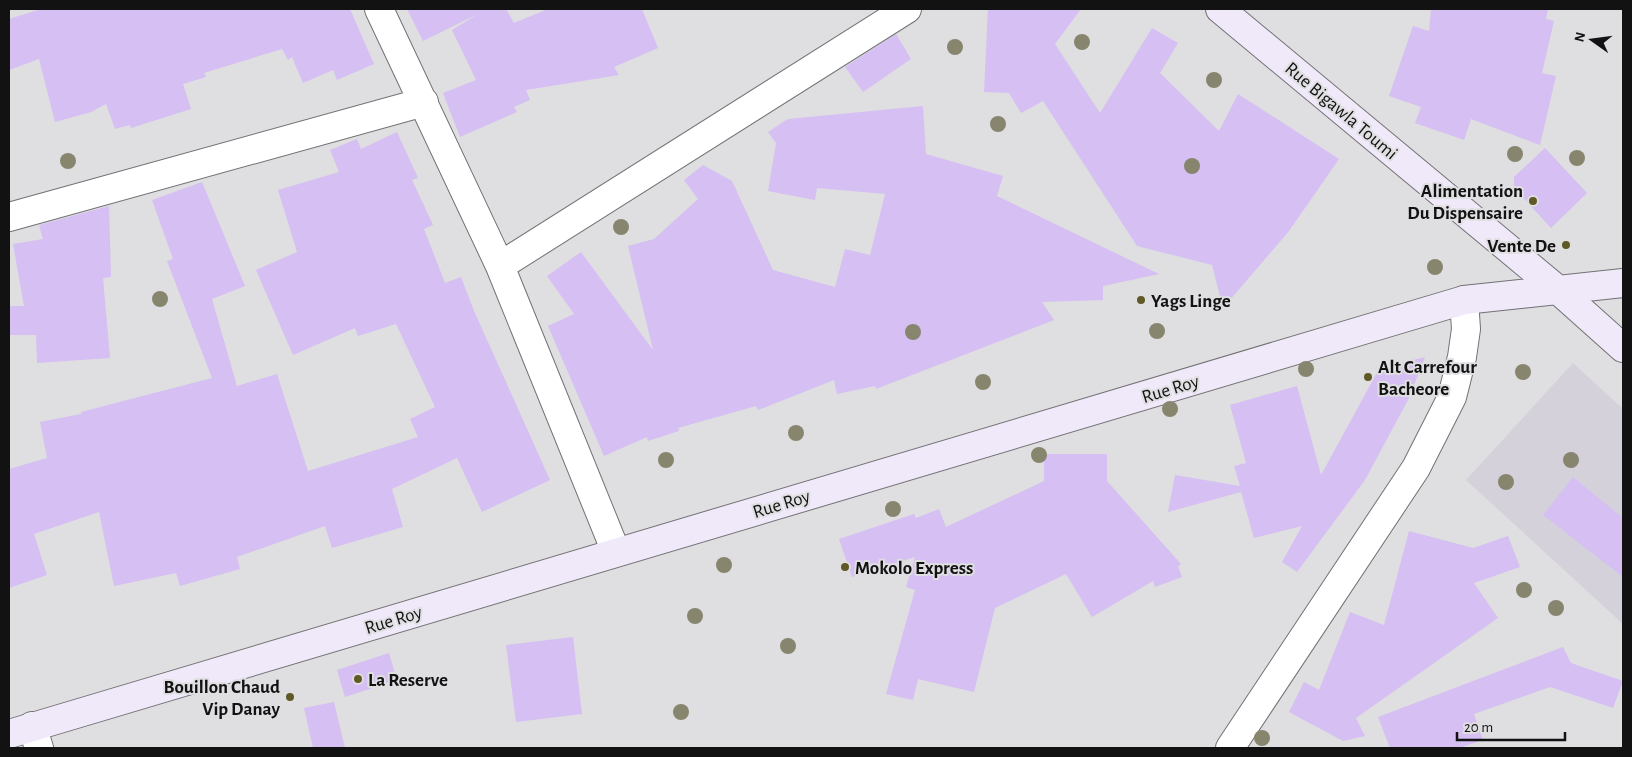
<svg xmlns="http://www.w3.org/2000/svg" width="1632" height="757" font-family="'Alegreya Sans',sans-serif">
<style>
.built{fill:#d5d1db}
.building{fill:#d5bff3}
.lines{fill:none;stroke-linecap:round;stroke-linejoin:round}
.street-casing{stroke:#727174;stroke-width:30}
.secondary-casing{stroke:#727174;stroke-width:30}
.street{stroke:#fff;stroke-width:28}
.secondary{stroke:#f0e9fa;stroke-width:28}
.tree{fill:#88856f}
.poi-dot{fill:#5f5926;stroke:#dfdee1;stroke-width:2}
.labels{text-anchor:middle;stroke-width:4;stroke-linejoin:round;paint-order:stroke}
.street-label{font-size:19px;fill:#121213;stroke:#dfdee1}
.poi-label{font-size:19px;font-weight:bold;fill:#121213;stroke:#dfdee1;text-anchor:start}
</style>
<rect width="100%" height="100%" fill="#dfdee1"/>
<!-- built -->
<path class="built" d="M 1573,363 L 1623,409 L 1623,624 L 1466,480 Z"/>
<!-- building -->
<path class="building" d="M 41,9 L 350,9 L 374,64 L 337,80 L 333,70 L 303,83 L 292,57 L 288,60 L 282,49 L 204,73 L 206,77 L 183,84 L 191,109 L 131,128 L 130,125 L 115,129 L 106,104 L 91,112 L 55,122 L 39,59 L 9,70 L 9,19 Z
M 407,9 L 506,9 L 514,23 L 548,9 L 642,9 L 658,48 L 614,67 L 619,75 L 526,90 L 530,100 L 514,107 L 517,112 L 460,137 L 443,93 L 476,80 L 452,30 L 478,14 L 423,41 Z
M 988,9 L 1081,9 L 1055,44 L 1100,113 L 1152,28 L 1178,43 L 1160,73 L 1219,131 L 1238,94 L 1339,159 L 1289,231 L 1223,308 L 1212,265 L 1137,246 L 1043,101 L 1021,113 L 1009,93 L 984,92 Z
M 1431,9 L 1548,9 L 1546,19 L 1554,21 L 1542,73 L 1556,76 L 1540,145 L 1471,119 L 1464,140 L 1415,123 L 1421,107 L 1389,96 L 1413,26 L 1429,31 Z
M 896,34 L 911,59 L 863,92 L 845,67 Z
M 923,106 L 926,154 L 1003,176 L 997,196 L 1159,274 L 1103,286 L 1103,300 L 1042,302 L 1054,320 L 876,389 L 875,386 L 837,394 L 834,380 L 758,410 L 756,406 L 678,428 L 679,431 L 648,441 L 647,437 L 604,456 L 548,326 L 574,314 L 547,276 L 581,252 L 653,350 L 628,246 L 654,239 L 698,199 L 684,180 L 703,165 L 732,181 L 773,270 L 835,287 L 845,249 L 870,255 L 885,194 L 817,188 L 815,200 L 768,191 L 776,143 L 768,132 L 788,119 Z
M 397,132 L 418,178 L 412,180 L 433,225 L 424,229 L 445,283 L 461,277 L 474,311 L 550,480 L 482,512 L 457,458 L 392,489 L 403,527 L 332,548 L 325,526 L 237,557 L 240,569 L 180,586 L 176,573 L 114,586 L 99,512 L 34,534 L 47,575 L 9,588 L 9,469 L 47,458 L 40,422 L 81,414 L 81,412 L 212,378 L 167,261 L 173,259 L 152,200 L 202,182 L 245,286 L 212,299 L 237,386 L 277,374 L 308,471 L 418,437 L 410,419 L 435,407 L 396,324 L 358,336 L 355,328 L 293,355 L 256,270 L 297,252 L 278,190 L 339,172 L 330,150 L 357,139 L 361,149 Z
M 1545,148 L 1587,193 L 1551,228 L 1514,188 L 1514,177 Z
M 109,206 L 111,277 L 103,278 L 110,358 L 37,363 L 36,335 L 9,335 L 9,306 L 24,306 L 13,244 L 43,239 L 39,225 Z
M 1425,357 L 1408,400 L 1365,480 L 1297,572 L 1282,562 L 1302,526 L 1254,538 L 1241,492 L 1168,512 L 1175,475 L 1240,486 L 1234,466 L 1246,463 L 1230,405 L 1297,386 L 1321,475 L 1379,369 Z
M 1044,454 L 1107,454 L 1107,481 L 1181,564 L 1178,566 L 1182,577 L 1155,587 L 1153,581 L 1092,617 L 1066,574 L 995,608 L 974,692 L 918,679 L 913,700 L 886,694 L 915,590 L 906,587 L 915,557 L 852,577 L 839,539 L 914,514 L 916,518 L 939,509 L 946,527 L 1044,481 Z
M 1573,477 L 1623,518 L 1623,577 L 1543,515 Z
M 1409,531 L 1473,548 L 1508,536 L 1520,567 L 1474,583 L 1498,618 L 1356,718 L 1365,736 L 1343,741 L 1289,712 L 1304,682 L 1319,690 L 1350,612 L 1384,625 Z
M 573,637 L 582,714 L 516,722 L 506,645 Z
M 1563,647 L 1571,663 L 1623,681 L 1613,708 L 1550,687 L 1474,714 L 1483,740 L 1459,748 L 1390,748 L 1378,717 Z
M 389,653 L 397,680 L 345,697 L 337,670 Z
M 334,702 L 345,748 L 313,748 L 304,708 Z"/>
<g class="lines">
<!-- street casing -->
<g class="street-casing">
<path id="street" d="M 379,9 L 500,266 L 616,552
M 9,217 L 424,102
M 500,266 L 907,9
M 32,726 L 39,748
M 1230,748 L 1416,468 L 1452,397 L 1462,357 L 1466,329 L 1464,300"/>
</g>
<!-- secondary casing -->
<g class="secondary-casing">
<path id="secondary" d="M 1220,9 L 1557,289 L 1623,348
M 9,734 L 1464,300 L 1623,283"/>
</g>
<!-- street -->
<use href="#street" class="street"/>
<!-- secondary -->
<use href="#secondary" class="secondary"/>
</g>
<!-- trees -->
<g class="tree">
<circle cx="1082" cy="42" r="8"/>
<circle cx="955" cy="47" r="8"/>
<circle cx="1214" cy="80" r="8"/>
<circle cx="998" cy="124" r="8"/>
<circle cx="1515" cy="154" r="8"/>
<circle cx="1577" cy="158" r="8"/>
<circle cx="68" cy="161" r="8"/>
<circle cx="1192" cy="166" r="8"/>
<circle cx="621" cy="227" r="8"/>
<circle cx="1435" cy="267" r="8"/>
<circle cx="160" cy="299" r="8"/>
<circle cx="1157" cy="331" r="8"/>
<circle cx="913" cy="332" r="8"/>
<circle cx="1306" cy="369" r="8"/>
<circle cx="1523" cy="372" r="8"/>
<circle cx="983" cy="382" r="8"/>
<circle cx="1170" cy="409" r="8"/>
<circle cx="796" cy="433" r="8"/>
<circle cx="1039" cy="455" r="8"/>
<circle cx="666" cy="460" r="8"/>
<circle cx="1571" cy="460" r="8"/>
<circle cx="1506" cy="482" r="8"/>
<circle cx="893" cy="509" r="8"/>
<circle cx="724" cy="565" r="8"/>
<circle cx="1524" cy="590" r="8"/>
<circle cx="1556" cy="608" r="8"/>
<circle cx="695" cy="616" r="8"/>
<circle cx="788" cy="646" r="8"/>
<circle cx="681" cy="712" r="8"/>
<circle cx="1262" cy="738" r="8"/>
</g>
<!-- markers -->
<g class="poi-dot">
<circle cx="1533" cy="201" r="5"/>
<circle cx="1566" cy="245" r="5"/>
<circle cx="1141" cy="300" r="5"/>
<circle cx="1368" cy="377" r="5"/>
<circle cx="845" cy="567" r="5"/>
<circle cx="358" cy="679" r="5"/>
<circle cx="290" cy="697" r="5"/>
</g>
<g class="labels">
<!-- street labels -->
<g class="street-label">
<text transform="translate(1342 110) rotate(40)" y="7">Rue Bigawla Toumi</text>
<text transform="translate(1170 388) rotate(-17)" y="7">Rue Roy</text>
<text transform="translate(781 503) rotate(-17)" y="7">Rue Roy</text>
<text transform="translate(393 619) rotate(-17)" y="7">Rue Roy</text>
</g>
<!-- poi labels -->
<g class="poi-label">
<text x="1523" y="197" text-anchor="end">Alimentation<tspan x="1523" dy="22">Du Dispensaire</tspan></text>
<text x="1556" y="252" text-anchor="end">Vente De</text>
<text x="1151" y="307">Yags Linge</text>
<text x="1378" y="373">Alt Carrefour<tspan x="1378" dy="22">Bacheore</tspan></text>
<text x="855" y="574">Mokolo Express</text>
<text x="368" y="686">La Reserve</text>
<text x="280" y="693" text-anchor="end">Bouillon Chaud<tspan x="280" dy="22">Vip Danay</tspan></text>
</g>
</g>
<!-- border -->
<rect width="1632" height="757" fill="none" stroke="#121213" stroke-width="20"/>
<!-- north arrow -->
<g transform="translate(1592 40) rotate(284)" stroke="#dfdee1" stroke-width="4" paint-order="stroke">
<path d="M0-4L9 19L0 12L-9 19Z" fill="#121213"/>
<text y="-8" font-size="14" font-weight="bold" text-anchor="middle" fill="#121213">N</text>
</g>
<!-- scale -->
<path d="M1457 732v8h108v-8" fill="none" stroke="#121213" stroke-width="2.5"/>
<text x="1464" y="732" font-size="15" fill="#121213" stroke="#dfdee1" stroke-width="4" paint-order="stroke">20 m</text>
</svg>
